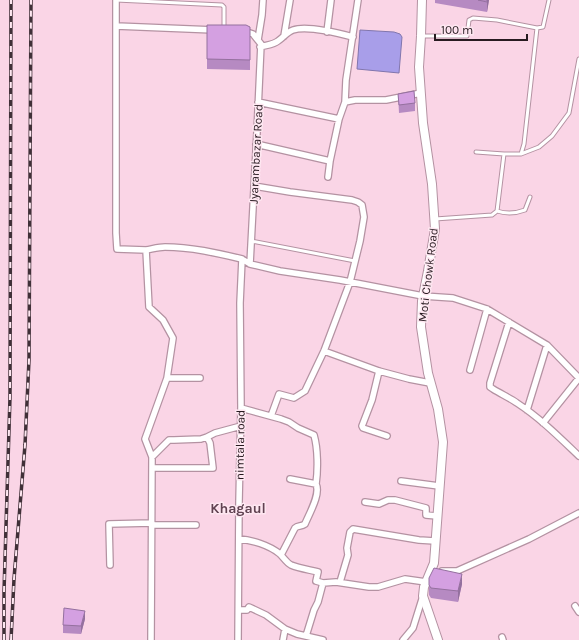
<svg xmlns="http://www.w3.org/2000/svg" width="579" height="640" font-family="Karla,sans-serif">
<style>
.water{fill:#a89ee9;stroke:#8176ad}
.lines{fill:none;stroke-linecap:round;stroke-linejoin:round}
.lane-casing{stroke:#b492a2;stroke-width:5}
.street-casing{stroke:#b492a2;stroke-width:8}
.secondary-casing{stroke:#b492a2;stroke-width:10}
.lane{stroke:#fff;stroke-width:3}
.street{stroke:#fff;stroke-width:5.5}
.secondary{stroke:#fff;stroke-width:8}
.rail-casing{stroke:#403038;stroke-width:3.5}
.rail{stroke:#fee7f1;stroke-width:2;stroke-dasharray:6;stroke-linecap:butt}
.wall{fill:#b68ac2}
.shaded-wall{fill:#94709e}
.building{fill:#d4a0e1;stroke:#94709e}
.labels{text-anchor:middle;stroke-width:3;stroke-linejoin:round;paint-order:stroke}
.street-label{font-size:12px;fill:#271a20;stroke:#fee7f1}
.quarter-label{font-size:14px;font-weight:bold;fill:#604251;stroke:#fee7f1}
</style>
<rect width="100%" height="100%" fill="#fad5e6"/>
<!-- water -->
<path class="water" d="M 360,30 L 394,32 L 400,34 L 402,37 L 399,73 L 357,69 Z"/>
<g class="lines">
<!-- lane casing -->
<g class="lane-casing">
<path id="lane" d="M 116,0 L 222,5 L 224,7 L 224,28
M 421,36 L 467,36 L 469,20 L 473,18 L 497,20 L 537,28 L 543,27 L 549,0
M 476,152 L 504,154 L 521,154 L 524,144 L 537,28
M 521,154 L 539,147 L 552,136 L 569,113 L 579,59
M 497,211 C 506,214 517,213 525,210 L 530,197
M 435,219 L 492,215 L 497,211 L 504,154
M 251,241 L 355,261"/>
</g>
<!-- street casing -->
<g class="street-casing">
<path id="street" d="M 116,0 L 116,233 L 117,249 L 146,250 L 149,307 L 163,320 L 173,338 L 167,378
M 116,26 L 214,30
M 244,31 L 253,34 L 261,44 L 257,132 L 250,264
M 327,32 L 331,0
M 284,36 L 290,0
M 258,40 L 262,15 L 263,0
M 260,47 C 266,45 273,45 278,41 C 284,37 287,32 293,30 C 307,25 338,33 353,37
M 258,102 L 339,119 L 345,102 L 355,100 L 386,100 L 421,93
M 345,102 L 346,80 L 358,0
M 256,144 L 330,161 L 328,177
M 330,161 L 339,119
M 254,186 L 290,192 L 352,200 L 358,202 L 362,205 L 364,217 L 360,241 L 350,282 L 324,351 L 305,391 L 294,398 L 279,394 L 271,416
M 146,250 C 152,249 159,247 165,247 C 191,247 217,253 242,259
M 509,322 L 490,383 L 490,387 L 493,389 C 501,394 510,398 517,403 C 540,418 559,437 579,456
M 324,351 L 379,371 L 409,379 L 430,383
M 470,370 L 487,309
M 379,371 L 372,400 L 362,426 L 363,428 L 387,436
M 241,408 L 281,419 L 289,422 L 298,428 L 314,435 C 318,449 318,470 316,484
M 527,410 L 547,345
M 152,457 L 169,440 L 174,440 L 201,439 L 207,437 L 215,433 L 241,426
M 152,468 L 213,468 L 210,443 L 207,437
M 401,481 L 439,486
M 365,502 L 379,504 L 388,500 L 395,500 L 426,508 L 426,515 L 437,516
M 152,525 L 196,525
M 239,539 C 252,540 269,545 280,554 C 283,557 287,563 291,565 C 298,568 310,570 318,572 L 316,581 L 323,583 L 336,582 L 369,587 L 378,587 L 405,579 L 426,582
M 281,555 L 295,528 C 298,525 301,527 305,524 C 309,514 321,494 316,484 L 290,479
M 110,565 L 109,524 L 152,523
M 442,571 L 457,571 L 529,539 L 579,513
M 340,582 L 348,555 L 347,548 L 350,532 L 353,529 L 419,540 L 435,541
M 575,606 L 579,612
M 239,610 L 247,610 L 249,607 L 266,615 L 285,629 L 297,634 L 323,640
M 306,636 L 314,610 L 318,602 L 323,583
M 502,637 L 503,640
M 151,640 L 152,457 L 145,439 L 167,378 L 200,378
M 238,640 L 239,502 L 241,408 L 240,303 L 242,259 L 250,264 L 280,271 L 340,280 L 423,296 L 453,298 L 487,309 L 547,345 L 579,378 L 543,423
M 283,640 L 285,629
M 403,640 L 413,628 L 423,596"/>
</g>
<!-- secondary casing -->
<g class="secondary-casing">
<path id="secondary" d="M 422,0 L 421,36 L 419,67 L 423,123 L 432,184 L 435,229 L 428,271 L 422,301 L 421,327 L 428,373 L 438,409 L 443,442 L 434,563 L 424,587 L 423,596 L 438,640"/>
</g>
<!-- lane -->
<use href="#lane" class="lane"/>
<!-- street -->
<use href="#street" class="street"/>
<!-- secondary -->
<use href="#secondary" class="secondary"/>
<!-- rail casing -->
<g class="rail-casing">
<path id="rail" d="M 4,640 L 4,592 L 10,397 L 11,0
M 11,640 L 14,579 L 25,445 L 29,360 L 31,0"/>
</g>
<!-- rail -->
<use href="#rail" class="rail"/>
</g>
<!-- wall -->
<path class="wall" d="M 435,0 L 489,0 L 487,12 L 435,3 Z
M 207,25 L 250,27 L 250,70 L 207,69 Z
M 398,94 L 415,103 L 415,111 L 399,113 Z
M 462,584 L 458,602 L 431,598 L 429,595 L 429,585 Z
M 85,619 L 81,634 L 63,633 L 63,625 Z"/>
<!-- shaded-wall -->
<path class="shaded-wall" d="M 487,0 L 489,0 L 487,12 Z
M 462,574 L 462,584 L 458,602 L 458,591 Z
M 85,611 L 85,619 L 81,634 L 81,626 Z"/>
<!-- building -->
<path class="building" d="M 478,0 L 487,0 L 487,2 Z
M 207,25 L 246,25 L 250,27 L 250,60 L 207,59 Z
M 414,91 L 415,103 L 399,105 L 398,94 Z
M 434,568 L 462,574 L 458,591 L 431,588 L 429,585 L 429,578 Z
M 64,608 L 85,611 L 81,626 L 63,625 Z"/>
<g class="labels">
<!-- street labels -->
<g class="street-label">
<text transform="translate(256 154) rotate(-87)" y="4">Jyarambazar Road</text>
<text transform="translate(428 275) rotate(-83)" y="4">Moti Chowk Road</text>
<text transform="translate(240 445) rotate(-89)" y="4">nimtala road</text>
</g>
<!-- quarter labels -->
<g class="quarter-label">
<text x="238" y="513">Khagaul</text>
</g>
</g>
<!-- scale -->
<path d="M435 34v6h92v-6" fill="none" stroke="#271a20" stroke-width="2"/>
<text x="441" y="34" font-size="12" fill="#271a20" stroke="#fee7f1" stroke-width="3" paint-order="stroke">100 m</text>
</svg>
